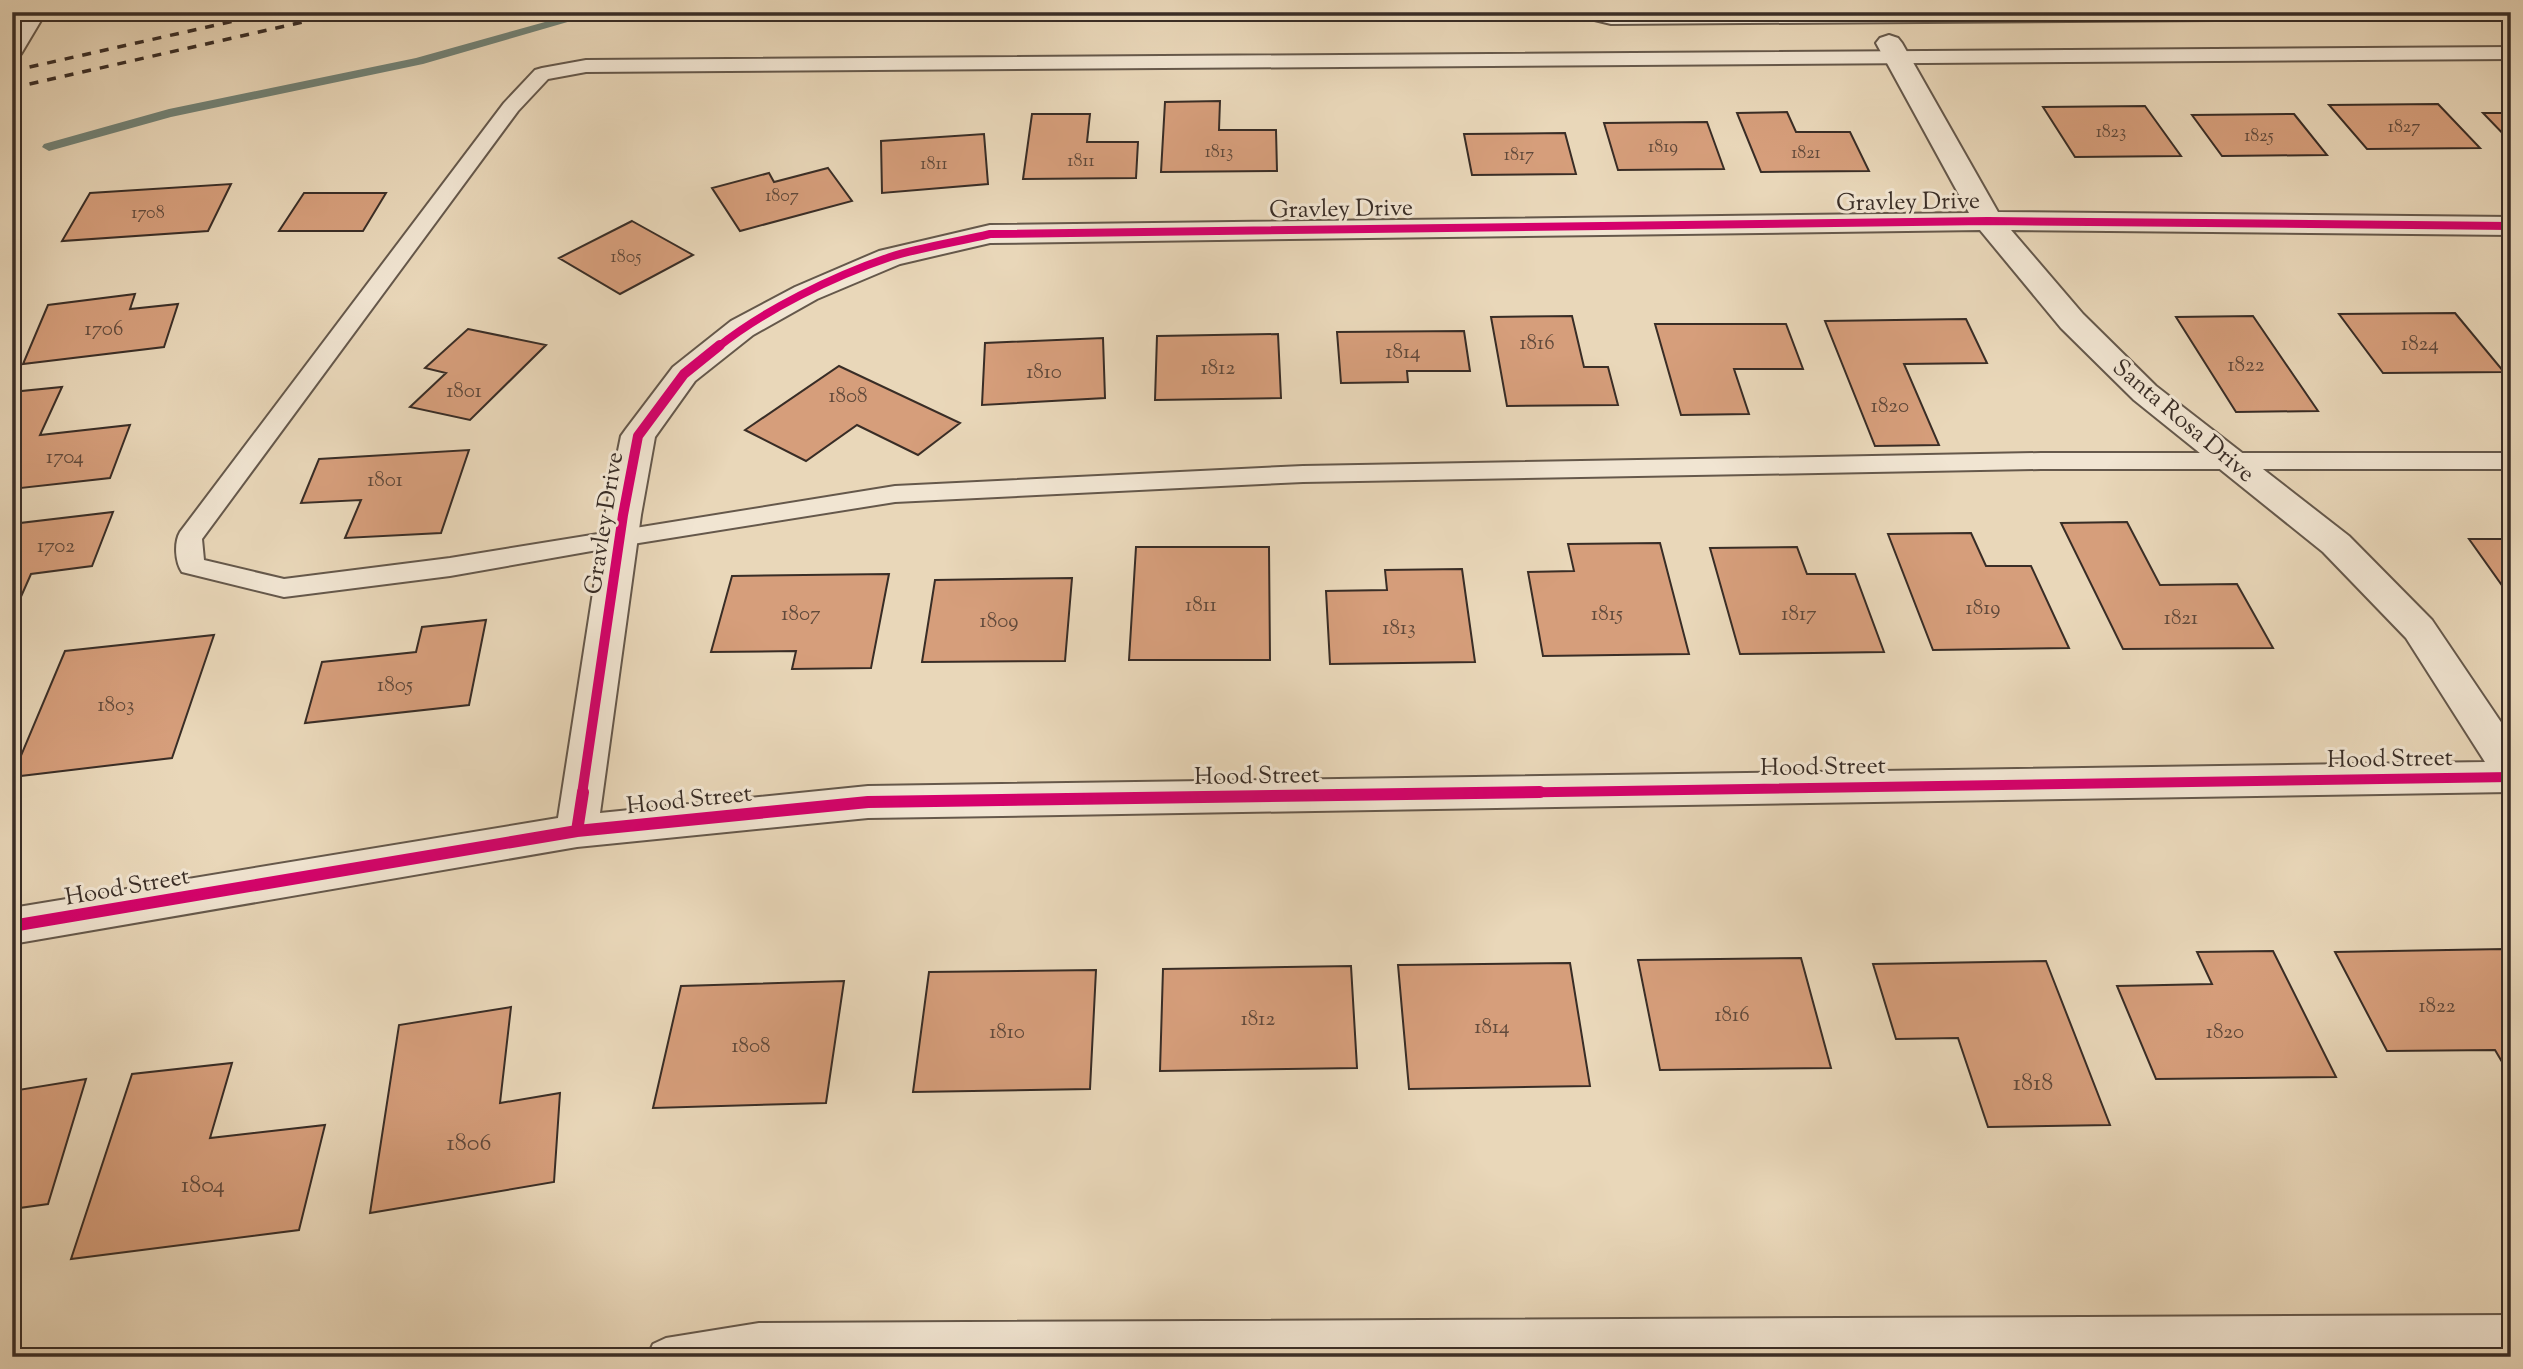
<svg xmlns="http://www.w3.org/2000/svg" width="2523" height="1369" font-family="'Sorts Mill Goudy',serif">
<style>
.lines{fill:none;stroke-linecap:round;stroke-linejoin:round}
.stream{fill:#728276;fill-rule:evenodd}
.building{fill:#d69e7b;stroke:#392d26;stroke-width:2}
.service-casing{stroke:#65584b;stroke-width:4}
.minor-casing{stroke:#65584b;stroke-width:4}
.tertiary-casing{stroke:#65584b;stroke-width:4}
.service{fill:#f1e5d2;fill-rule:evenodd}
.minor{fill:#f1e5d2;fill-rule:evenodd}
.tertiary{fill:#f1e5d2;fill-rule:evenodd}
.rail{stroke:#392d26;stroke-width:3.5;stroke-dasharray:9 9;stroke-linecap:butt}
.cycleway-far2-casing{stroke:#f1e5d2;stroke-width:11}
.cycleway-far1-casing{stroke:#f1e5d2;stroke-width:14}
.cycleway-casing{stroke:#f1e5d2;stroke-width:17}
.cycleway-far2{stroke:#d6006c;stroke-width:8}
.cycleway-far1{stroke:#d6006c;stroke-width:10}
.cycleway{stroke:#d6006c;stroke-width:12}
.labels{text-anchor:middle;stroke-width:6;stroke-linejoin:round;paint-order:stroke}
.far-number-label{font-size:18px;fill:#60493b}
.number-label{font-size:21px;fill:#60493b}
.street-label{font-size:24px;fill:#392d26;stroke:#f1e5d2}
.near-number-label{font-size:24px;fill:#60493b}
</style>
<rect width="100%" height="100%" fill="#e9d7b9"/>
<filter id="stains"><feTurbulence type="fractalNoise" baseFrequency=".00286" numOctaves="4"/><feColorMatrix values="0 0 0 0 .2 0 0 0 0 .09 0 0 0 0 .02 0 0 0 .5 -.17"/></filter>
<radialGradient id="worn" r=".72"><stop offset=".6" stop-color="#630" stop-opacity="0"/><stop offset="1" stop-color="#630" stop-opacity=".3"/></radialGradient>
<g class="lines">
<!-- stream -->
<path class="stream" d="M 581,12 L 602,12 L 423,64 L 171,117 L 49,151 L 42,147 L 44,144 L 169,109 L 416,58 Z"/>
</g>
<!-- building -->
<path class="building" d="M 1220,101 L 1219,130 L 1276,130 L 1277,171 L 1161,172 L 1165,102 Z
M 2438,104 L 2480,148 L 2367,149 L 2329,105 Z
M 2145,106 L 2181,156 L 2075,157 L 2043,107 Z
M 1787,112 L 1796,132 L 1850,132 L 1869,171 L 1761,172 L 1737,113 Z
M 2483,113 L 2511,113 L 2511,142 Z
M 1032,114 L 1090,114 L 1087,142 L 1138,142 L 1136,178 L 1023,179 Z
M 2294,114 L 2327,155 L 2222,156 L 2192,115 Z
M 1707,122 L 1724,169 L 1618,170 L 1604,123 Z
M 1565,133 L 1576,174 L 1472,175 L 1464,134 Z
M 984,134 L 988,184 L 882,193 L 881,141 Z
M 828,168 L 852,201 L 740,231 L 712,188 L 769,173 L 774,182 Z
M 231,184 L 208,231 L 62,241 L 90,193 Z
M 304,193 L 386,193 L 363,231 L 279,231 Z
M 632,221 L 693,255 L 620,294 L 559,258 Z
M 135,294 L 130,309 L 178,304 L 164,347 L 23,364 L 48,305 Z
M 2455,313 L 2504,372 L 2383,373 L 2339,314 Z
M 1572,316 L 1584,367 L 1608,367 L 1618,405 L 1507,406 L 1491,317 Z
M 2253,316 L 2318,411 L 2236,412 L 2176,317 Z
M 1966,319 L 1987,363 L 1904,364 L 1939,445 L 1875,446 L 1825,321 Z
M 1655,324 L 1786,324 L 1803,369 L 1734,369 L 1749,414 L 1681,415 Z
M 468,329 L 546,345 L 470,420 L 410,407 L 446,373 L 425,368 Z
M 1464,331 L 1470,371 L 1407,371 L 1408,382 L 1341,383 L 1337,332 Z
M 1278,334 L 1281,398 L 1155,400 L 1157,336 Z
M 1103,338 L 1105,398 L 982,405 L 985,343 Z
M 839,366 L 960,423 L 918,455 L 857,425 L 806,461 L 745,430 Z
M 62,387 L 40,435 L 130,425 L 110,478 L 12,489 L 12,392 Z
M 469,450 L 441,533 L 345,538 L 361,500 L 301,503 L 319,459 Z
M 113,512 L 92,566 L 31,574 L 16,608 L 12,608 L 12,524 Z
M 2127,522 L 2160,585 L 2237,584 L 2273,648 L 2123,649 L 2061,523 Z
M 1971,533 L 1986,566 L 2031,566 L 2069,648 L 1933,650 L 1888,534 Z
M 2469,539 L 2511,539 L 2511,598 Z
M 1660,543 L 1689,654 L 1543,656 L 1528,572 L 1574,571 L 1568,544 Z
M 1136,547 L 1269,547 L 1270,660 L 1129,660 Z
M 1797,547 L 1807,574 L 1855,574 L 1884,652 L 1740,654 L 1710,548 Z
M 1462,569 L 1475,662 L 1330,664 L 1326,591 L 1387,590 L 1385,570 Z
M 889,574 L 871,668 L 792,669 L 796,651 L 711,652 L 732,576 Z
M 1072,578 L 1065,661 L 922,662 L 935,580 Z
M 486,620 L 469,705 L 305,723 L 322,662 L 416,652 L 422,627 Z
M 214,635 L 172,758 L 12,777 L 65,651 Z
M 2504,949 L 2511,961 L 2511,1077 L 2495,1050 L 2387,1051 L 2335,952 Z
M 2273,951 L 2336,1077 L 2156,1079 L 2117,986 L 2212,984 L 2197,952 Z
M 1801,958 L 1831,1068 L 1660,1070 L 1638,960 Z
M 2046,961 L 2110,1125 L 1988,1127 L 1958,1038 L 1896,1039 L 1873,964 Z
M 1570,963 L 1590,1086 L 1409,1089 L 1398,965 Z
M 1351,966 L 1357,1068 L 1160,1071 L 1163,969 Z
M 1096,970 L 1090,1089 L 913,1092 L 929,972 Z
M 844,981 L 826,1103 L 653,1108 L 681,986 Z
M 511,1007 L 500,1103 L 560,1093 L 554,1182 L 370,1213 L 399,1025 Z
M 232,1063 L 210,1138 L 325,1125 L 299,1230 L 71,1259 L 132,1074 Z
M 86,1079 L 48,1204 L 12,1209 L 12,1091 Z"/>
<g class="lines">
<!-- service casing -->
<g class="service-casing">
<path id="service" d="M 1575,12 L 2511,12 L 2511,18 L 1611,24 L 1578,16 Z
M 2511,47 L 2511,59 L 586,72 L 548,79 L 518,111 L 202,539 L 204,560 L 284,579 L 450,558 L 895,486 L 1303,466 L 2041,453 L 2511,453 L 2511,469 L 2041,469 L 1303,482 L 895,502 L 620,546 L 450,576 L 284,597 L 182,572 C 175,562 174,542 180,532 L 504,103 L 535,70 L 542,68 L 586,60 Z
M 2511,1315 L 2511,1351 L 647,1357 L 653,1344 L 666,1338 L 759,1323 Z"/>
</g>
<!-- minor casing -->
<g class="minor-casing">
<path id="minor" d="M 1889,35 L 1898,38 L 1902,43 L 1998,212 L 2511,217 L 2511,235 L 2011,230 L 2083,314 L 2156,386 L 2349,536 L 2432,620 L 2511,737 L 2511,792 L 868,818 L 577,847 L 12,944 L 12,908 L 558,818 L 605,515 L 621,436 L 626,429 L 673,367 L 731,321 L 795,287 L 879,251 L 990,225 L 1969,213 L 1876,43 L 1880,38 ZM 1980,230 L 2061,328 L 2134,400 L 2323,552 L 2406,638 L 2485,762 L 868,786 L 600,813 L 641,515 L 655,437 L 695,381 L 753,335 L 817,299 L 900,264 L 990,243 Z"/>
</g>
<!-- tertiary casing -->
<g class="tertiary-casing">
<path id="tertiary" d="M 22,12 L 46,12 L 21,54 L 12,57 L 12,28 Z"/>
</g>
<!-- service -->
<use href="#service" class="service"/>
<!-- minor -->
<use href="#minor" class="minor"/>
<!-- tertiary -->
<use href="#tertiary" class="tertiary"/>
<!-- rail -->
<path class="rail" d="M 12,71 L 274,12
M 12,88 L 347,12"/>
<!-- cycleway-far2 casing -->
<g class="cycleway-far2-casing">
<path id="cycleway-far2" d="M 718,347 C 764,310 834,276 890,257 C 922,247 957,242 990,234 L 1988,221 L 2511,226"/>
</g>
<!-- cycleway-far1 casing -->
<g class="cycleway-far1-casing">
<path id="cycleway-far1" d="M 582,794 L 623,515 L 638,436 L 684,374 L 720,345
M 1425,794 L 2511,777"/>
</g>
<!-- cycleway casing -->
<g class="cycleway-casing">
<path id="cycleway" d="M 577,831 L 583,792
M 12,926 L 577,831 L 868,802 L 1540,792"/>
</g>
<!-- cycleway-far2 -->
<use href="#cycleway-far2" class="cycleway-far2"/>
<!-- cycleway-far1 -->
<use href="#cycleway-far1" class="cycleway-far1"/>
<!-- cycleway -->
<use href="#cycleway" class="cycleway"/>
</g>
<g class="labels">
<!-- far-number labels -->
<g class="far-number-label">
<text x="2404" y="132">1827</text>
<text x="2111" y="137">1823</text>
<text x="2259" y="141">1825</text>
<text x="1663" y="152">1819</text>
<text x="1219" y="157">1813</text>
<text x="1806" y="158">1821</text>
<text x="1519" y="160">1817</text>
<text x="1081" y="166">1811</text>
<text x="934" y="169">1811</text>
<text x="782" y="201">1807</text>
<text x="148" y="218">1708</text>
<text x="626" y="262">1805</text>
</g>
<!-- number labels -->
<g class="number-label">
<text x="104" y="335">1706</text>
<text x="1537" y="349">1816</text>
<text x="2420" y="350">1824</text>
<text x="1403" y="358">1814</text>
<text x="2246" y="371">1822</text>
<text x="1218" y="374">1812</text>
<text x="1044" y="378">1810</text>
<text x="464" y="397">1801</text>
<text x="848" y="402">1808</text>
<text x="1890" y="412">1820</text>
<text x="65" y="463">1704</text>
<text x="385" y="486">1801</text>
<text x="56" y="552">1702</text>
<text x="1201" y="611">1811</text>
<text x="1983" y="614">1819</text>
<text x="801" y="620">1807</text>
<text x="1607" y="620">1815</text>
<text x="1799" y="620">1817</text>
<text x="2181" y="624">1821</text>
<text x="999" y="627">1809</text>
<text x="1399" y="634">1813</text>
<text x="395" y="691">1805</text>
<text x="116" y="711">1803</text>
<text x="2437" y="1012">1822</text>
<text x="1732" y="1021">1816</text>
<text x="1258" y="1025">1812</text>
<text x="1492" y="1033">1814</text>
<text x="1007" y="1038">1810</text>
<text x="2225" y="1038">1820</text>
<text x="751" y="1052">1808</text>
</g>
<!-- street labels -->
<g class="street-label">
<text transform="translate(1908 201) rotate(-1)" y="8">Gravley Drive</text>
<text transform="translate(1341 208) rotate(-1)" y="8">Gravley Drive</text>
<text transform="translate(2184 420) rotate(40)" y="8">Santa Rosa Drive</text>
<text transform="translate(603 523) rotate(-81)" y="8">Gravley Drive</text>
<text transform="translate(2390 758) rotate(-1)" y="8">Hood Street</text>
<text transform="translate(1823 766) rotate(-1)" y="8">Hood Street</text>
<text transform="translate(1257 775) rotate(-1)" y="8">Hood Street</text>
<text transform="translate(689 799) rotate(-6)" y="8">Hood Street</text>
<text transform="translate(127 886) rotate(-10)" y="8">Hood Street</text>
</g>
<!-- near-number labels -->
<g class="near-number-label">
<text x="2033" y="1090">1818</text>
<text x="469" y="1150">1806</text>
<text x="203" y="1192">1804</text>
</g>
</g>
<!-- margin -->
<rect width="2523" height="1369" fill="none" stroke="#e9d7b9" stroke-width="42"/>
<rect x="14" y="14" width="2495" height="1341" fill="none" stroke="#392d26" stroke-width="3.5"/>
<rect x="21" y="21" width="2481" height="1327" fill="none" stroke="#392d26" stroke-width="2"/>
<rect width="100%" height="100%" filter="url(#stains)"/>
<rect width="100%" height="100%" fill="url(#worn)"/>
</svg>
